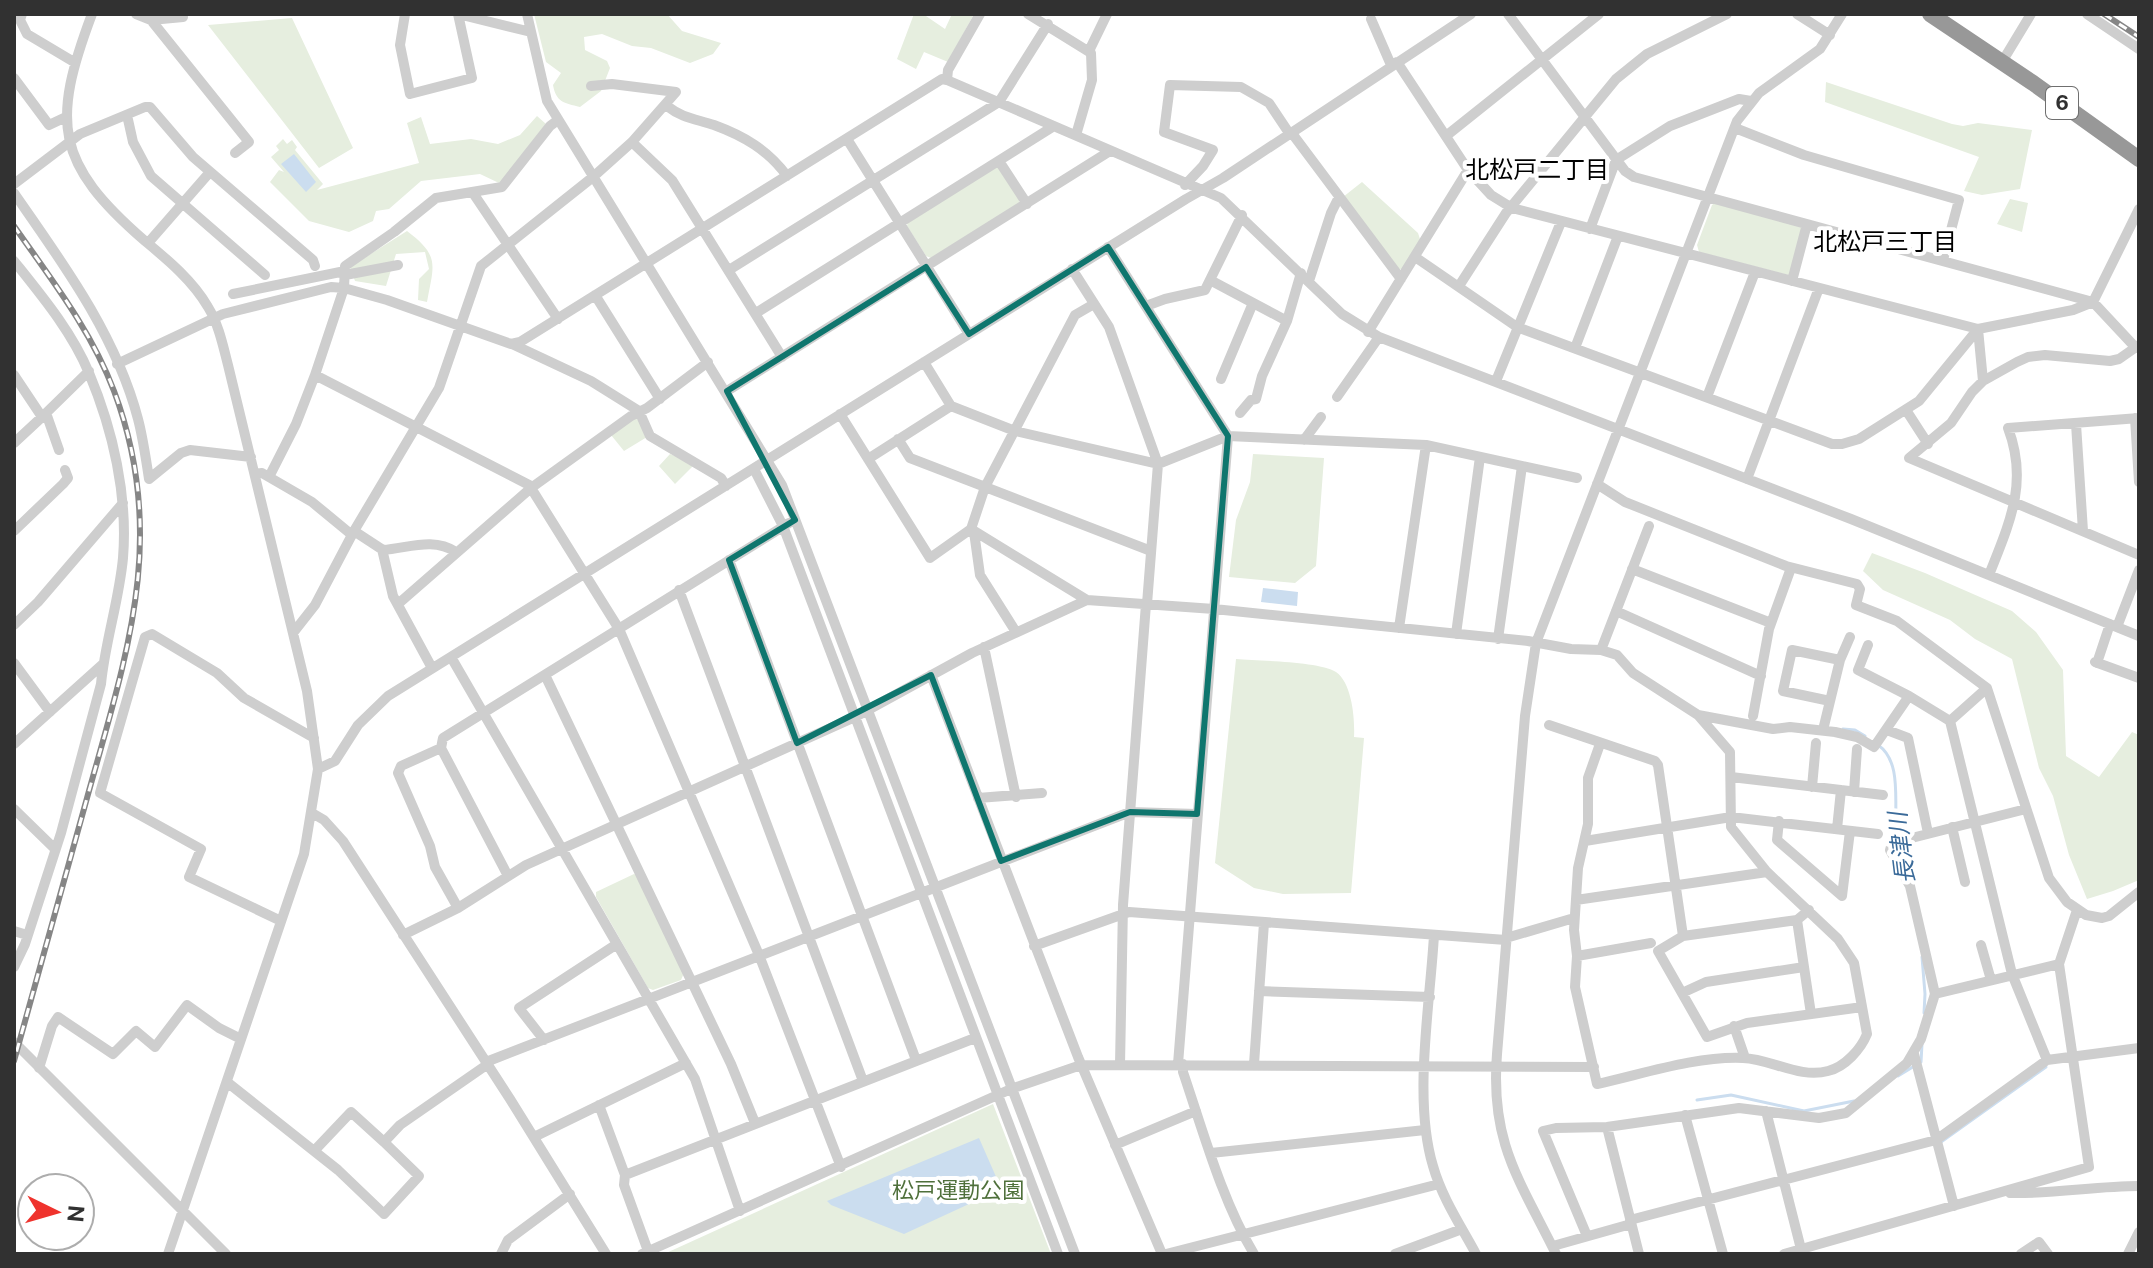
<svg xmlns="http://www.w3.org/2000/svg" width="2153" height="1268" font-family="'Public Sans','Noto Sans JP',sans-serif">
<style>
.green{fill:#e6eedf}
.water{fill:#cbddef}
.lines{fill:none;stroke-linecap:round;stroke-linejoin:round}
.stream{stroke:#cbddef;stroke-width:3}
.minor{stroke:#cecece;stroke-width:10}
.highway{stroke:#989898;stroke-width:16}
.rail-casing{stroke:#868686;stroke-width:6}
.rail{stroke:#fff;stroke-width:3;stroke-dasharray:9;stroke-linecap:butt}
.marked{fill:none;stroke:#0f766e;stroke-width:6;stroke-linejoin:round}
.labels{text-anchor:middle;stroke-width:8;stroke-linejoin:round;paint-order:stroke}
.shield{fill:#fff;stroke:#6f6f6f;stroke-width:2}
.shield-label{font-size:20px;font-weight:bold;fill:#313131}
.park-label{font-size:22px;fill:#4f703b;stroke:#fff}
.neighbourhood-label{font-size:24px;fill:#000;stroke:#fff}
.water-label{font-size:24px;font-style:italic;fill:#3a6a99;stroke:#fff}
</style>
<rect width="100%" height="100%" fill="#fff"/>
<!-- green -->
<path class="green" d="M 534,14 L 667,14 L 682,31 L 721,43 L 713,54 L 690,63 L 651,48 L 632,46 L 602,34 L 584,37 L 585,50 L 607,61 L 610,68 L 601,91 L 580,107 C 564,103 556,102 553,85 L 561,73 L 546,62 Z
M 914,14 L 923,14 L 945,29 L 952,14 L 974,14 L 948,62 L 924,52 L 916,69 L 897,59 Z
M 292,18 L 353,148 L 319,168 L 208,25 Z
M 1826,82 L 1952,124 L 1963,126 L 1978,123 L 2032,130 L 2020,189 L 1982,195 L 1964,191 L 1979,157 L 1825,102 Z
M 537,116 L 546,124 L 504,179 L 499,183 L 480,174 L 421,181 L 389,209 L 376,211 L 373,221 L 349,232 L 309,221 L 270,182 L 279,170 L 284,172 L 271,157 L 279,150 L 276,146 L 283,139 L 287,144 L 292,140 L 297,147 L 295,150 L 323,184 L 317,190 L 419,163 L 407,123 L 421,117 L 430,144 L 471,139 L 498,144 L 520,135 Z
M 996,166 L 1001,167 L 1020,197 L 1019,203 L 931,258 L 926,256 L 907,226 L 908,221 Z
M 1362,182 L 1418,233 L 1421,242 L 1404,269 L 1398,269 L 1343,197 Z
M 2010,199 L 2028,203 L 2022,232 L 1997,224 Z
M 1716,202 L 1800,224 L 1802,228 L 1792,272 L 1788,275 L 1699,252 L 1697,245 L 1712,205 Z
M 407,231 C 440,256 434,264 427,302 L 418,300 L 419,279 L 429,269 L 425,252 L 396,254 L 386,286 L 355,281 L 350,267 Z
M 634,418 L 639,420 L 647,437 L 624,451 L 611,435 Z
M 670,454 L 695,464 L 675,484 L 659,466 Z
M 1253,454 L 1324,458 L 1316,566 L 1295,583 L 1229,577 L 1236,520 L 1250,482 Z
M 1872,553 L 1925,573 L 2012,611 L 2036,632 L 2063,670 L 2066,756 L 2099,777 L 2132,732 L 2139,735 L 2139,880 L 2113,891 L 2087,899 L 2069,855 L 2053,796 L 2039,768 L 2012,659 L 1975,639 L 1950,620 L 1883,590 L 1863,571 Z
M 1236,659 C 1259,661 1319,661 1336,672 C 1352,683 1355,719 1354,737 L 1364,738 L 1351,893 L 1283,894 L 1254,888 L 1215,863 Z
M 634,874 L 637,875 L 684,973 L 681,980 L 653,990 L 648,988 L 596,897 L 596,892 Z
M 993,1104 L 1051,1254 L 664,1254 Z"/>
<!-- water -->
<path class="water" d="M 294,154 L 316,182 L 306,192 L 281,164 Z
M 1263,588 L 1298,592 L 1297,606 L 1261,602 Z
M 979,1138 L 997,1179 L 966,1194 L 969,1204 L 904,1234 L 831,1205 L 827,1201 Z"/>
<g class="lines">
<!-- stream -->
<path class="stream" d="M 1843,729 L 1855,730 L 1865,736
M 1878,745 C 1900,760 1895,795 1896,818 C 1896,833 1900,849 1902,863
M 1922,957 L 1925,994 L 1924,1013
M 1898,1076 L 1921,1062 L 1922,1044
M 1697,1100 L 1731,1095 L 1804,1111 L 1854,1101
M 1941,1142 L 2046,1067"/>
<!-- minor -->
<path class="minor" d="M 22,14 L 20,20 L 27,34 L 74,62
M 92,14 C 51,123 55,163 145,241 C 168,260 193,281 208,307 C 219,325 223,346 228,365 L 307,691 L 318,769 L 304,854 L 168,1254
M 136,14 L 151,20 L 183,17
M 405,14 L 400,45 L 410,94 L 472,78 L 458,14
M 458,14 L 531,32
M 527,14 L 547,101 L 782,485 L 1075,1254
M 1028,14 L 1091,53 L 1092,80 L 1076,135
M 1508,14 L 1625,171 L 1634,177 L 2093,302 L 2136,348
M 1797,14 L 1830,35
M 2087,14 L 2139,49
M 1371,19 L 1391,65
M 151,20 L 249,142 L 235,153
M 1089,51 L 1107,14
M 1397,62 L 1468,170 L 1491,195 L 1512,208 L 1978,329 L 2073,310 L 2093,302 L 2139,209
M 2002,62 L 2031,14
M 14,78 L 49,125 L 66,117
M 947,80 L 948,70 L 980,14
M 667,106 C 682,118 696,119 714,125 C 744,136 768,150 787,176
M 127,115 L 133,142 L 151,176 L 265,275
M 1735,128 L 1804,155 L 1959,200 L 1943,260
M 1291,132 L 1401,279
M 1446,136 L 1599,14
M 847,139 L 969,334
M 632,142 L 672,180 L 782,357
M 999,161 L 1027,204
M 14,184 L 80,134 L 145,107 L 150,107 L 193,157 L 313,260 L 315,266
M 1185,185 L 1203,166 L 1213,150 L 1164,132 L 1170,85 L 1241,87 L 1269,103 L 1289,133
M 14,193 C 62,262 116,335 138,419 C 143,438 146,459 149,479 L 181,453 L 190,450 L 251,457
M 473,193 L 558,319
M 1590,229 L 1616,160 L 1670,126 L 1739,99 L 1751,101
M 148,243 L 210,172
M 1108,247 L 1228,436 L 1178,1064
M 1415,257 L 1517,327 L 1832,444 L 1842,444 L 1859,439 L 1919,401 L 1978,329
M 14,261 C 42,296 72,332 89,373 C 113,430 128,496 123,558 C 119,601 105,642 101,684 L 61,833 L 25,944 L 14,967
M 1072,269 L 1109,327 L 1158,464 L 1147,604
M 729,270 L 999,102 L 1048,24
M 345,275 L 398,265
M 1210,280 L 1287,321
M 1309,281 L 1331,213 L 1339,197
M 1792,281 L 1807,224
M 1459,286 L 1506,213 L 1616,79 L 1647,54 L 1727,14
M 233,294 L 345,271
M 595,295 L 660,399
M 1146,306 L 1165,299 L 1205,290 L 1242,215
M 756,313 L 1054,126
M 1978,329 L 1983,381
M 1368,332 L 1468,170
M 512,344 L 591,381 L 639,411 L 650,436 L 721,478 L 726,486
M 2139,345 L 2119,359 L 2110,361 L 2045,355 L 2028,357 L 2017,362 L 1983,381 L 1972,392 L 1951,423 L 1909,458 L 2139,555
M 1575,348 L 1618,236
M 924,362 L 951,406
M 117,364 L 223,314 L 331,287 L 344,288 L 387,300 L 511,344 L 520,342 L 942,79 L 947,80 L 1221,198 L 1342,314 L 1379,337 L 1851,519 L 2139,636
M 14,375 L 42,417 L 14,443
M 315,375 L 344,288 L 345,266 L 394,232 L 436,198 L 502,187 L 550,126 L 558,120
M 1221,379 L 1253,303
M 1496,381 L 1561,222
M 727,391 L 1110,151
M 1337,397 L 1379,337
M 1707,397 L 1755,272
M 1906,410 L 1928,444
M 46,413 L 59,450
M 1240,413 L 1251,400 L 1256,399 L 1262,376 L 1287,321 L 1301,273
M 840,414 L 930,558 L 971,529 L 985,487 L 1075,315 L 1094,304
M 42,417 L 89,371
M 2135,418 L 2139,482
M 2076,424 L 2083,531
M 898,439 L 910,458 L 1151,551
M 1304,440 L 1321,417
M 868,459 L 951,406 L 1015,431 L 1158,464 L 1228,436 L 1426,445 L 1577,478
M 754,469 L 783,526 L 1058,1254
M 255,474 L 262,473 L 312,502 L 352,535
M 269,477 L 296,424 L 315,375 L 533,487
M 1747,479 L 1819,288
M 1597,484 L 1625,502 L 1786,566 L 1857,584 L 1860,589 L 1856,605 L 1897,621 L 1987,688 L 2049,878 L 2067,902 L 2086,915 L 2102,918 L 2109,916 L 2139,892
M 531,488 L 619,629 L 759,955 L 841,1167
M 971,529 L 1087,600
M 14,531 L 63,484 L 68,478 L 65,470
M 354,531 L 383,550 C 409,548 433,537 456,552
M 974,532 L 980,575 L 1016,632
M 382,549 L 393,596 L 432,668
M 729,560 L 916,1060
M 1632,569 L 1771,623
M 1989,575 C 2009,524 2029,483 2008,428 L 2139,418
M 679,590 L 863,1081
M 398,604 L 531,488 L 631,416 L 647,408 L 708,362
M 1616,611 L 1761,676
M 14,625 L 38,602 L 123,503
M 2117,627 L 2139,570
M 1399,628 L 1426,445
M 293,633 L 315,605 L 354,531 L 439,388 L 481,266 L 593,177 L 632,142 L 676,92 L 612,84 L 591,86
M 1456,634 L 1480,457
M 1498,639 L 1522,466
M 1868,645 L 1858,670 L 1909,696 L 1950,721
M 984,647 L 1016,797
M 1601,650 L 1649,526
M 451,657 L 695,1079 L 740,1211
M 2095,662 L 2139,678
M 14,663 L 50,712
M 2097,663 L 2110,624
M 545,675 L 731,1064 L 755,1123
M 931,675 L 1078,1057 L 1162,1254
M 1987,688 L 1950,721 L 2012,974 L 2047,1060
M 1830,701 L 1783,691 L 1792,650 L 1840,660
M 1753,716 L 1769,629 L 1791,568
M 1549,725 L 1655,761 L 1658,765 L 1683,936 L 1797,920 L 1809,910
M 1823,730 L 1840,660 L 1850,637
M 1887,730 L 1908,738 L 1928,833
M 14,744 L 103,664
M 1600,744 L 1588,778 L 1588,824 L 1578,868 L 1574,930 L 1577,956 L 1575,987 L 1597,1084 C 1643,1074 1696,1056 1743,1058 C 1771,1059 1800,1079 1828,1071 C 1845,1067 1861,1049 1867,1034 L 1854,963 L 1838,939 L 1767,872 L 1731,827 L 1730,752 L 1698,715
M 441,748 L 401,766 L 398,773 L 430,846 L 435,867 L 458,908
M 318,769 L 335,761 L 358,725 L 388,696 L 1186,199 L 1223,178 L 1471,14
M 1731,777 L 1883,795
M 1812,787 L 1816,743
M 1854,792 L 1857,749
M 978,798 L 1042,793
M 14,809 L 55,849
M 312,813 L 324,820 L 343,841 L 510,1099 L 606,1254
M 1779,821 L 1777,840 L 1842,896 L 1850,831
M 1952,827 L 1965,882
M 1837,829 L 1841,790
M 1585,841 L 1731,817 L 1878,834
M 508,876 L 441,748 L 443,738 L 789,523
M 1576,900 L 1767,872
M 1797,920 L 1811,1014
M 281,921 L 189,877 L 201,849 L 100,793 L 145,637 L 152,634 L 217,673 L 244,698 L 314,738
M 14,931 L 27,935
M 403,935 L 458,908 L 526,865 L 855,717 L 972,653 L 1087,600 L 1214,609 L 1528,641 L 1571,649 L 1601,650 L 1617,655 L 1633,673 L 1698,715 L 1773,729 L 1790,727 L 1835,732 L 1857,737 L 1874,747 L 1909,696
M 1434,935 C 1430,1005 1413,1100 1433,1166 C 1442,1198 1461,1226 1476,1254
M 1683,936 L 1658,951 L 1707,1037 L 1747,1023 L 1862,1007
M 1506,938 L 1574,918
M 1981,945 L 1991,980
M 1034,946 L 1129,912 L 1506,940
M 1577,956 L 1651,943
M 1259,991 L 1430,997
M 1682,993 L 1706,982 L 1804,967
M 1935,994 L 2059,964
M 1734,1026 L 1745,1058
M 544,1040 L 519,1008 L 617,944
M 14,1042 L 226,1254
M 1914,1054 L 1954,1206
M 486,1062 L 1130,812 L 1197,814
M 1183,1064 L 1183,1072 C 1203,1131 1222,1201 1254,1254
M 1254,1064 L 1264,923
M 1120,1065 L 1123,905 L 1146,604
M 39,1068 L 52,1026 L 58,1017 L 113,1054 L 136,1031 L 155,1047 L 187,1005 L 219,1028 L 241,1039
M 227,1082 L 314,1151
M 599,1105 L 625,1175 L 624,1185 L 648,1251
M 1766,1111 L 1801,1249
M 1685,1115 L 1723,1254
M 1607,1127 L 1639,1254
M 534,1137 L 686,1063
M 384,1142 L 419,1176 L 384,1214 L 338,1170 L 314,1151 L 351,1112 L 384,1142 L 400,1125 L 488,1064
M 1115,1145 L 1196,1111
M 1211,1153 L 1425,1130
M 625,1175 L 975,1038
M 2010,1193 C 2054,1194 2096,1186 2139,1186
M 1630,1220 L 1936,1140 L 2047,1060 L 2139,1048
M 1587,1236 L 1543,1131 L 1556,1128 L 1607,1127 L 1739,1108 L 1819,1118 L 1846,1113 L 1907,1063 L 1921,1039 L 1935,994 L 1910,886 L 1890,850 L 1892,843 L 2026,809
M 1553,1246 L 1631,1224
M 501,1254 L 508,1240 L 570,1194
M 642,1254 L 1011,1089 L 1081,1065 L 1594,1067
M 1166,1254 L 1439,1184
M 1395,1254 L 1462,1229
M 1556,1254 C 1519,1179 1490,1142 1497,1054 L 1525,716 L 1536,643 L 1737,121 L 1759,93 L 1820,49 L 1842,14
M 1784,1254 L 2089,1167 L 2059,964 L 2077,910
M 2021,1254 L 2039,1242 L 2048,1254
M 2128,1254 L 2139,1232"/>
<!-- highway -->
<path class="highway" d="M 1930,14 L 2033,83 L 2139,159"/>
<!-- rail casing -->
<g class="rail-casing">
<path id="rail" d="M 2104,14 L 2139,37
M 14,226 C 51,279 91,330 114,391 C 169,537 126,657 87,798 C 63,886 38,973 14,1061"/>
</g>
<!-- rail -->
<use href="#rail" class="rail"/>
</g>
<!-- marked area -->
<path class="marked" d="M 1108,247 L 1228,436 L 1197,814 L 1130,812 L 1001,861 L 931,675 L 797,743 L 729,560 L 795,520 L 727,391 L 926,267 L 969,334 Z"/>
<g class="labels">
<!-- shield labels -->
<rect class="shield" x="2046" y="87" width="32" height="32" rx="6"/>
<g class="shield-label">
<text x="2062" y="110">6</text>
</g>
<!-- park labels -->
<g class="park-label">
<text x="958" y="1198">松戸運動公園</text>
</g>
<!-- neighbourhood labels -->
<g class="neighbourhood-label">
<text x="1537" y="178">北松戸二丁目</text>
<text x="1885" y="250">北松戸三丁目</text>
</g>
<!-- water labels -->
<g class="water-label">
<text transform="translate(1902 848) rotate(-97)" y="8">長津川</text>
</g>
</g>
<!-- border -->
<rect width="2153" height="1268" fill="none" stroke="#313131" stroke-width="32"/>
<!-- north arrow -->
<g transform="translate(56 1212) rotate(95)"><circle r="38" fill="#ffffff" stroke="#adadad" stroke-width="2"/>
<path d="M0-6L14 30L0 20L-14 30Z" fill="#ef332d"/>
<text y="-12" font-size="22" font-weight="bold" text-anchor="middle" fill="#313131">N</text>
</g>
</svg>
